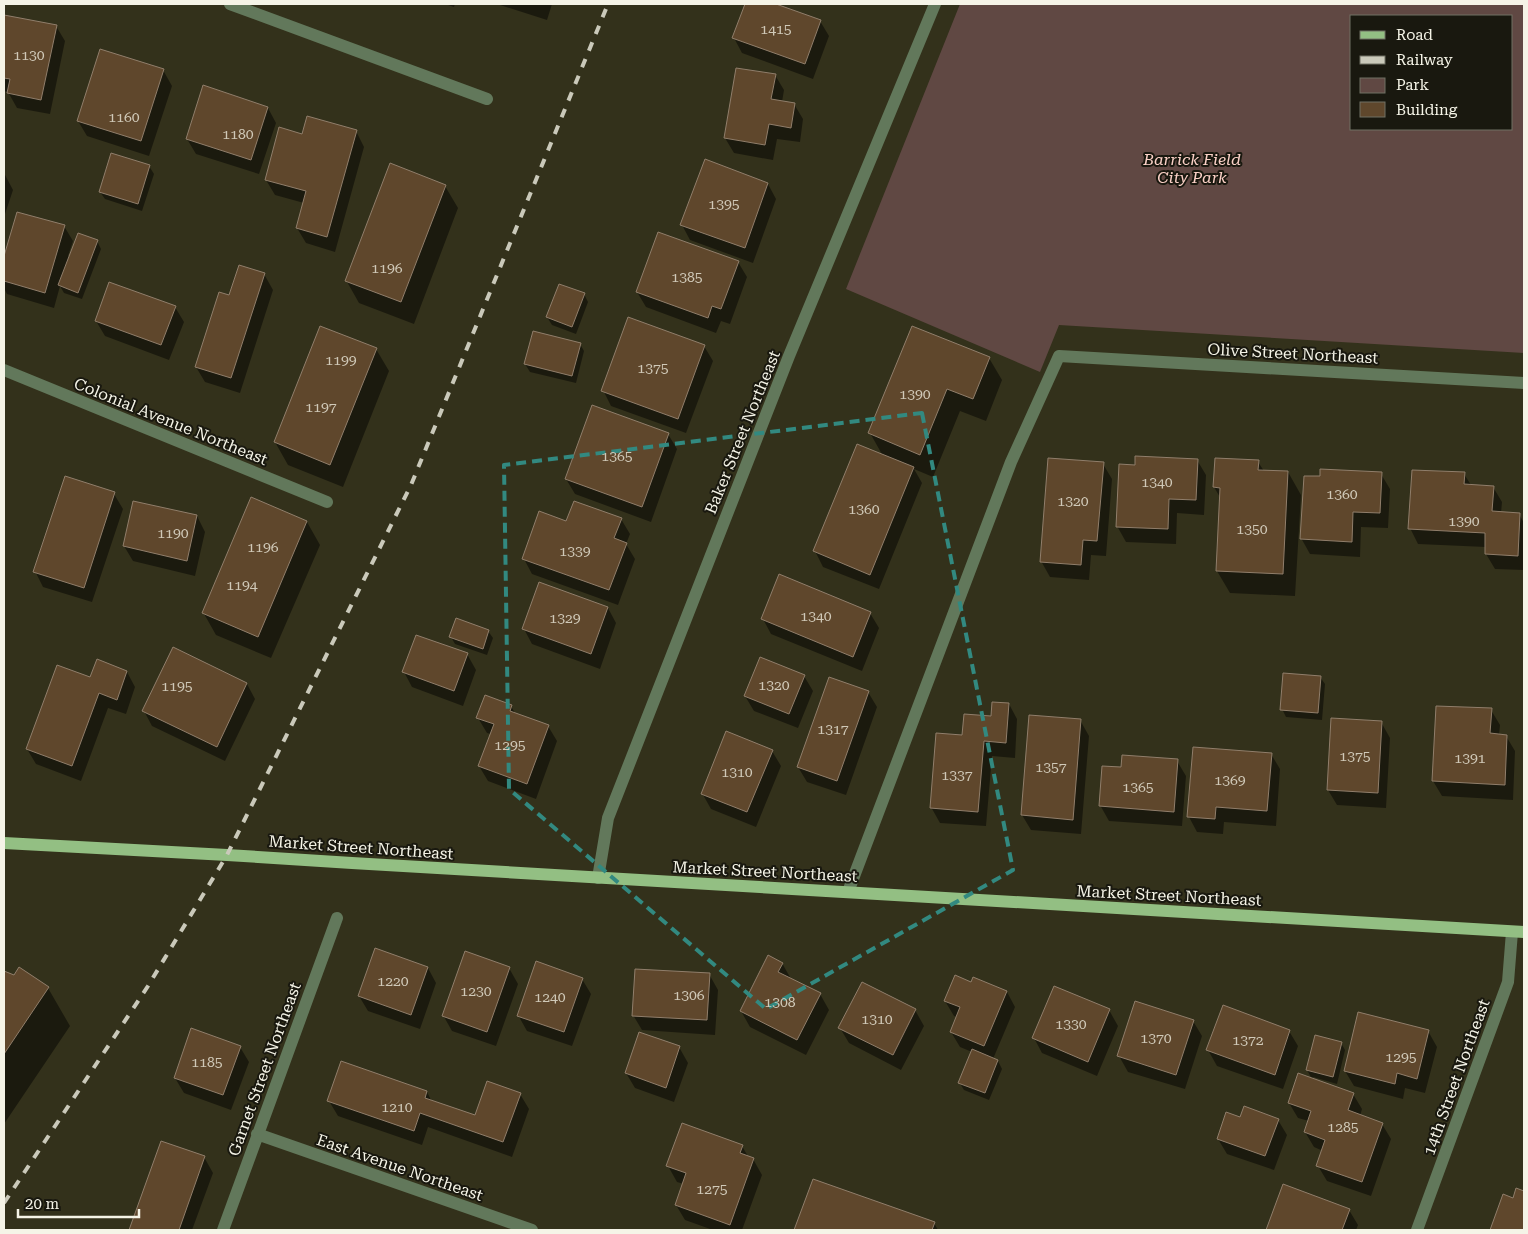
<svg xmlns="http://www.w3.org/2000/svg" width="1528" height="1234" font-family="'Roboto Serif',serif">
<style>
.green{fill:#604843;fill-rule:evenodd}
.shadow{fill:#0007}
.building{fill:#5f472c;stroke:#907e6b}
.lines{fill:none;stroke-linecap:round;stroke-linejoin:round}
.minor{stroke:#62785b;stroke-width:12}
.major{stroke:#93bf83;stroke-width:12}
.rail{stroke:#cac9ba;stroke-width:4;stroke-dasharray:9 9;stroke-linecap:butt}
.marked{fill:none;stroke:#328980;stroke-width:4;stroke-dasharray:10 6;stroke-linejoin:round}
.labels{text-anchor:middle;stroke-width:4;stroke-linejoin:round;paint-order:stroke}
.number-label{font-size:14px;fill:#d0c9b8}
.park-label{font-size:16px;font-style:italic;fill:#fbd1c7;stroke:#19180f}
.street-label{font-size:16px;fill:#f5f4e7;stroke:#19180f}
</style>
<rect width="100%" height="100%" fill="#33311b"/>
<!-- green -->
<path class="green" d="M 960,4 L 1524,4 L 1524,353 L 1059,325 L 1040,372 L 846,289 ZM 1352,16 L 1512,16 L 1512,129 L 1352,129 Z"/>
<!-- shadow -->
<path class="shadow" d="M 445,4 L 455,4 L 454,7 Z
M 497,4 L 552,4 L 547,20 Z
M 746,4 L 773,4 L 820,21 L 829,36 L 813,79 L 742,53 L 734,38 Z
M 4,16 L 56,26 L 65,41 L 50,114 L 17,108 L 8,92 L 4,91 Z
M 163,70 L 172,86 L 149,156 L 87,136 L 78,121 Z
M 775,75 L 784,90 L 782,102 L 794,104 L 803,119 L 800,142 L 777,139 L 773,160 L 734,153 L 725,138 Z
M 268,108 L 276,123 L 259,174 L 196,154 L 187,139 Z
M 356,131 L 364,147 L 335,252 L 306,243 L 297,228 L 304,203 L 275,195 L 266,180 L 303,135 Z
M 149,166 L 154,174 L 142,211 L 105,199 L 100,192 Z
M 4,173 L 13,190 L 4,217 Z
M 768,184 L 776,199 L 753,263 L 690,240 L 682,225 Z
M 445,186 L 458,208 L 414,324 L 359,303 L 346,280 Z
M 18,213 L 64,226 L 73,241 L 68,256 L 70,256 L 97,241 L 101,249 L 82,299 L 64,293 L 60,286 L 54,308 L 7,294 L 4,288 L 4,261 Z
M 738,262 L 747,277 L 730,324 L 721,321 L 716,333 L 646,307 L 637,292 Z
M 264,274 L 273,290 L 240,393 L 205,382 L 196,367 Z
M 584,294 L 588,302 L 576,334 L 552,325 L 547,317 Z
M 175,307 L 184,322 L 169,360 L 105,336 L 96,321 Z
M 580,344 L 584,351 L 576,383 L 530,372 L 525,364 Z
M 704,346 L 713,361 L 686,433 L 611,406 L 603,390 Z
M 376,349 L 389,371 L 343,487 L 288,465 L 275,442 Z
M 989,358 L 1002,380 L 986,421 L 960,411 L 933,477 L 914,469 L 922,483 L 879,589 L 823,567 L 815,551 L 883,456 L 870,433 Z
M 668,434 L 677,449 L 651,522 L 575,494 L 566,479 Z
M 1197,460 L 1206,475 L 1204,515 L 1177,513 L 1176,544 L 1126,542 L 1117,526 L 1136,466 Z
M 1258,462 L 1264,471 L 1288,472 L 1301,495 L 1295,596 L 1230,593 L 1217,571 L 1221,499 L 1214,487 Z
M 1103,464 L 1112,479 L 1106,556 L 1091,555 L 1089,580 L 1050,577 L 1041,561 Z
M 1381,474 L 1390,489 L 1388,528 L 1361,527 L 1360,557 L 1310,554 L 1301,538 Z
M 1464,474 L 1471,485 L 1493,487 L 1502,502 L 1501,513 L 1519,514 L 1524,523 L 1524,570 L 1495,569 L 1486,554 L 1486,547 L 1418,544 L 1410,528 Z
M 114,494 L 123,509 L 92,602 L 43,587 L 35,571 Z
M 252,499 L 307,522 L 320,545 L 271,658 L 216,635 L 203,612 Z
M 197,516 L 205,532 L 195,576 L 133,561 L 124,546 Z
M 621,519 L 630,534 L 626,544 L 635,559 L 618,605 L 532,574 L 524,559 Z
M 608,608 L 616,623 L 600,669 L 532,644 L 524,629 Z
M 870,613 L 879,628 L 862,671 L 771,634 L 763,619 Z
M 488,631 L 493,638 L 487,655 L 455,644 L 451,637 Z
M 467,654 L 476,670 L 463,706 L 412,687 L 404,672 Z
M 127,672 L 135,687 L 126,714 L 108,708 L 81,781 L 36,764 L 27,749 L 91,678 Z
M 804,676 L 813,691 L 798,728 L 754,711 L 745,696 Z
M 1320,677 L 1325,684 L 1322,720 L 1286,717 L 1282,709 Z
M 247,684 L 255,699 L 225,761 L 152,726 L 144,711 Z
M 868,692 L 877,707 L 846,795 L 807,782 L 798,767 Z
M 1009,704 L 1017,719 L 1015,758 L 992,756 L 986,826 L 940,823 L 931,807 L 963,736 Z
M 511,706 L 516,715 L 548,726 L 557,741 L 536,799 L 488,781 L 479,766 L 491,734 L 487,733 L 478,718 Z
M 1491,710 L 1500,725 L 1499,735 L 1506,736 L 1515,751 L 1513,800 L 1442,796 L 1433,781 Z
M 1080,720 L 1089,736 L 1081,834 L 1031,830 L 1022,815 Z
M 1381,722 L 1390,738 L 1386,808 L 1337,805 L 1328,790 Z
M 772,751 L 781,766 L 756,827 L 711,809 L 702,793 Z
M 1271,754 L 1280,769 L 1276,826 L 1224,822 L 1223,834 L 1197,832 L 1189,817 Z
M 1177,761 L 1186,776 L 1182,826 L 1109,821 L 1100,805 L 1122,769 Z
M 782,963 L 791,979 L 820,994 L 829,1010 L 806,1055 L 750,1027 L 741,1011 Z
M 428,968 L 436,983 L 420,1029 L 368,1011 L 359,996 Z
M 509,968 L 518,984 L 496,1046 L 452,1031 L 443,1015 Z
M 4,972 L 48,988 L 70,1026 L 4,1124 Z
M 709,974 L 718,990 L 715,1035 L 642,1030 L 633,1015 Z
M 582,979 L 591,994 L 572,1046 L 527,1031 L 518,1015 Z
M 972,984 L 1007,992 L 1015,1007 L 993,1059 L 998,1061 L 1002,1069 L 989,1100 L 964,1090 L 959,1082 L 972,1052 L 960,1047 L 951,1032 L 957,1017 L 954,1016 L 945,1001 Z
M 1055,988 L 1109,1010 L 1118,1026 L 1097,1076 L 1042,1053 L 1034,1038 Z
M 915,1010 L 924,1026 L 901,1070 L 849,1043 L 840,1028 Z
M 1193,1021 L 1202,1036 L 1185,1089 L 1128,1072 L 1119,1056 Z
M 1289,1031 L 1298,1046 L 1283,1089 L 1217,1066 L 1208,1050 Z
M 1428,1031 L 1437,1047 L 1425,1093 L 1405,1088 L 1403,1099 L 1354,1086 L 1345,1071 Z
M 1341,1043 L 1345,1050 L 1337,1084 L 1313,1077 L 1312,1079 L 1307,1070 Z
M 240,1047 L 249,1062 L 231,1110 L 184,1093 L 175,1078 Z
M 679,1047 L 688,1063 L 674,1102 L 635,1088 L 626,1073 Z
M 427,1092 L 432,1102 L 475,1117 L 520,1094 L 529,1109 L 512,1157 L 428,1127 L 422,1145 L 338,1116 L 329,1101 Z
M 1353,1094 L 1362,1109 L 1360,1116 L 1382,1124 L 1391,1139 L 1371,1196 L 1327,1181 L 1318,1166 L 1323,1151 L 1314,1147 L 1305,1132 L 1309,1121 L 1298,1118 L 1289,1103 Z
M 1241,1118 L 1278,1120 L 1287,1135 L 1274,1170 L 1227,1154 L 1218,1139 Z
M 162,1142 L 204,1157 L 213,1173 L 192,1230 L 131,1230 Z
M 742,1146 L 749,1158 L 753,1159 L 762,1175 L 742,1230 L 713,1230 L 685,1220 L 676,1205 L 684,1184 L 677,1182 L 668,1166 Z
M 813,1181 L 934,1223 L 938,1230 L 796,1230 Z
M 1283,1186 L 1349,1210 L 1358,1225 L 1356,1230 L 1268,1230 Z
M 1517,1190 L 1524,1193 L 1524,1230 L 1491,1230 L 1503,1195 L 1514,1200 Z"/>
<!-- building -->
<path class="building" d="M 745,4 L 776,4 L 821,20 L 805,64 L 732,38 Z
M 4,15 L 57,25 L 41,100 L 7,93 L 10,79 L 4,78 Z
M 100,49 L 164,69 L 141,141 L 77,121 Z
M 736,68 L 776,74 L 771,99 L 795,103 L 791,128 L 769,124 L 765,145 L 724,138 Z
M 203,85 L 268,107 L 251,160 L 186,139 Z
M 307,116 L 357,130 L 327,237 L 296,228 L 306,191 L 265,180 L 279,127 L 302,134 Z
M 111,153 L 150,165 L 138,204 L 99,192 Z
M 705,159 L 768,183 L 745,248 L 680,225 Z
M 390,163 L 446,185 L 401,302 L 345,281 Z
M 17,212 L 65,225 L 45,293 L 4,281 L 4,256 Z
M 658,232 L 739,261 L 721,309 L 712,306 L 708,318 L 636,292 Z
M 78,233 L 98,240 L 78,293 L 58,285 Z
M 239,265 L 265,273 L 231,378 L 195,367 L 219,292 L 229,295 Z
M 109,282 L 176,306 L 161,345 L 95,321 Z
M 559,284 L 585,293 L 572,327 L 546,317 Z
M 628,317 L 705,345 L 678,419 L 601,391 Z
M 320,326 L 377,348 L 330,465 L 274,442 Z
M 912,326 L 990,357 L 973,399 L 947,389 L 920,455 L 868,433 Z
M 533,331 L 581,343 L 572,376 L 524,364 Z
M 592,405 L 669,433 L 642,507 L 565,479 Z
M 857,444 L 914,467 L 870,575 L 813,551 Z
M 1135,456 L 1198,459 L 1196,500 L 1169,499 L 1168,529 L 1116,527 L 1119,464 L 1135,465 Z
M 1048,458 L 1104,462 L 1097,541 L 1083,540 L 1081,565 L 1040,562 Z
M 1215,458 L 1259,460 L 1258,470 L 1288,471 L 1283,574 L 1216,571 L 1220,488 L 1213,487 Z
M 1320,469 L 1382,472 L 1380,513 L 1353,512 L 1352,542 L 1300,539 L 1304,476 L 1320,476 Z
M 1412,470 L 1465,472 L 1464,484 L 1494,486 L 1492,511 L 1520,513 L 1518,556 L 1485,554 L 1485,533 L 1408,529 Z
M 65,476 L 115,492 L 84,588 L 33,572 Z
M 251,497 L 307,521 L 258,637 L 202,613 Z
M 133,501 L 197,515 L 187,561 L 123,546 Z
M 574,501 L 622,518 L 614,538 L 627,543 L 609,590 L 522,559 L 539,511 L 566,521 Z
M 779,574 L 871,612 L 853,657 L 761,619 Z
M 539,582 L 608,607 L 591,654 L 522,629 Z
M 456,618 L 489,630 L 483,649 L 449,637 Z
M 416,635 L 468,653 L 454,691 L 402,672 Z
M 173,647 L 247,683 L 217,747 L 142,711 Z
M 760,657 L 805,675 L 789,714 L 744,696 Z
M 97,659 L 127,671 L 117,700 L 99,693 L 72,766 L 26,749 L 57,665 L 90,677 Z
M 1283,673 L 1321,676 L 1318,713 L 1280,710 Z
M 829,677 L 869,691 L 837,781 L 797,767 Z
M 485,695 L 512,705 L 510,711 L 549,725 L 527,784 L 478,766 L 494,724 L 476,718 Z
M 992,702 L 1009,703 L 1006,743 L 984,741 L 978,812 L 930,808 L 936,733 L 962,735 L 964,714 L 991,716 Z
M 1436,706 L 1492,708 L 1490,733 L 1507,735 L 1505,785 L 1432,781 Z
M 1029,715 L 1081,719 L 1073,820 L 1021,815 Z
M 1331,718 L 1382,721 L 1378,793 L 1327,790 Z
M 726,731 L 773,750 L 747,812 L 701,794 Z
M 1193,747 L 1272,753 L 1267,811 L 1216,807 L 1215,819 L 1187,817 Z
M 1122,755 L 1178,759 L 1174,812 L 1099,806 L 1102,766 L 1121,767 Z
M 375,948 L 428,967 L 411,1015 L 358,996 Z
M 465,951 L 510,967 L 487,1032 L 442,1016 Z
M 768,955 L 783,963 L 778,972 L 821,993 L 797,1040 L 740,1011 Z
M 536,961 L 583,978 L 564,1032 L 517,1016 Z
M 19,967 L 49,987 L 4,1054 L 4,971 L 14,975 Z
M 635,969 L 710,973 L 707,1020 L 632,1016 Z
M 955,975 L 971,982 L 973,977 L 1007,991 L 984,1046 L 950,1032 L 960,1007 L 944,1001 Z
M 862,982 L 916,1009 L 893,1055 L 838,1028 Z
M 1054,986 L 1110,1009 L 1088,1062 L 1032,1038 Z
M 1135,1001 L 1194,1020 L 1176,1075 L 1117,1056 Z
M 1223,1005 L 1290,1030 L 1275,1075 L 1206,1050 Z
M 1358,1012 L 1429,1030 L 1417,1079 L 1397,1073 L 1395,1084 L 1344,1071 Z
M 191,1028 L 241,1046 L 223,1095 L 174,1078 Z
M 639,1032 L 680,1046 L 666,1088 L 625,1073 Z
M 1315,1035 L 1342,1042 L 1333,1077 L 1306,1070 Z
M 972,1049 L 998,1060 L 985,1093 L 958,1083 Z
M 341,1061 L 427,1091 L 425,1098 L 475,1115 L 487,1081 L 521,1093 L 503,1142 L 420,1113 L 414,1131 L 327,1101 Z
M 1298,1073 L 1354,1093 L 1348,1110 L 1383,1123 L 1362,1182 L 1316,1166 L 1325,1140 L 1304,1132 L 1311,1111 L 1288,1103 Z
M 1244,1106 L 1279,1119 L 1265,1156 L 1217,1139 L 1226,1112 L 1240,1117 Z
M 682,1123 L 743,1145 L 740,1153 L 754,1158 L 730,1225 L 675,1205 L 686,1173 L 666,1166 Z
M 161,1141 L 205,1156 L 179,1230 L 129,1230 Z
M 813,1179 L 935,1222 L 932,1230 L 794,1230 Z
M 1283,1184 L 1350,1209 L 1342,1230 L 1266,1230 Z
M 1516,1188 L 1524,1191 L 1524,1230 L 1490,1230 L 1503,1194 L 1513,1198 Z"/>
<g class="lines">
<!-- minor -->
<path class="minor" d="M 230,4 L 487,99
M 4,370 L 327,502
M 598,878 L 608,818 L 789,356 L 935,4
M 848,892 L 1011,462 L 1059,356 L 1524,383
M 257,1134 L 532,1230
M 223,1230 L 337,918
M 1417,1230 L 1508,982 L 1512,932"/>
<!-- major -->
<path class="major" d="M 4,843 L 227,855 L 352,863 L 1524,932"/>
<!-- rail -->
<path class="rail" d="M 4,1203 L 148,986 L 227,855 L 411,485 L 608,4"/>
</g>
<!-- marked area -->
<path class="marked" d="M 922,413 L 1013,870 L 766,1009 L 509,789 L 504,465 Z"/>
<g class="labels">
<!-- number labels -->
<g class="number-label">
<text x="776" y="34">1415</text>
<text x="29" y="60">1130</text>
<text x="124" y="122">1160</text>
<text x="238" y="139">1180</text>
<text x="724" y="209">1395</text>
<text x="387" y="273">1196</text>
<text x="687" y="282">1385</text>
<text x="341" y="365">1199</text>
<text x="653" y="373">1375</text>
<text x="915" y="399">1390</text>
<text x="321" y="412">1197</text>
<text x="617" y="461">1365</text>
<text x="1157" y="487">1340</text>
<text x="1342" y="499">1360</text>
<text x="1073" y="506">1320</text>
<text x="864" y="514">1360</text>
<text x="1464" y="526">1390</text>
<text x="1252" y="534">1350</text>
<text x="173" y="538">1190</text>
<text x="263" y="552">1196</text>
<text x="575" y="556">1339</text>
<text x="242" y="590">1194</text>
<text x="816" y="621">1340</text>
<text x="565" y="623">1329</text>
<text x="774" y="690">1320</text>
<text x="177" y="691">1195</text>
<text x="833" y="734">1317</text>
<text x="510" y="750">1295</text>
<text x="1355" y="761">1375</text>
<text x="1470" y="763">1391</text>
<text x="1051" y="772">1357</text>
<text x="737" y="777">1310</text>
<text x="957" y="780">1337</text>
<text x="1230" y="785">1369</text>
<text x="1138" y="792">1365</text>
<text x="393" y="986">1220</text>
<text x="476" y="996">1230</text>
<text x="689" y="1000">1306</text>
<text x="550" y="1002">1240</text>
<text x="780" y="1007">1308</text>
<text x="877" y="1024">1310</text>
<text x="1071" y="1029">1330</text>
<text x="1156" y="1043">1370</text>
<text x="1248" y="1045">1372</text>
<text x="1401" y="1062">1295</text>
<text x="207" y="1067">1185</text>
<text x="397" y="1112">1210</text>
<text x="1343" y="1132">1285</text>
<text x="712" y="1194">1275</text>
</g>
<!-- park labels -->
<g class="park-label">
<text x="1192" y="165">Barrick Field<tspan x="1192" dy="18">City Park</tspan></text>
</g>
<!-- street labels -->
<g class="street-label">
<text transform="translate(1293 353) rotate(3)" y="6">Olive Street Northeast</text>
<text transform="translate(171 421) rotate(22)" y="6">Colonial Avenue Northeast</text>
<text transform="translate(742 432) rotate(-68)" y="6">Baker Street Northeast</text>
<text transform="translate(361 847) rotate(4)" y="6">Market Street Northeast</text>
<text transform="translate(765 871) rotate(3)" y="6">Market Street Northeast</text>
<text transform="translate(1169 895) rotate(3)" y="6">Market Street Northeast</text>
<text transform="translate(264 1069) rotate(-70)" y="6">Garnet Street Northeast</text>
<text transform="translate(1456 1077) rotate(-70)" y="6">14th Street Northeast</text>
<text transform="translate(400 1167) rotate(19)" y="6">East Avenue Northeast</text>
</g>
</g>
<!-- border -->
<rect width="1528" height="1234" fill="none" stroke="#f5f4e7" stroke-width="10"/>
<!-- legend -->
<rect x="1350" y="15" width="162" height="115" fill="#19180f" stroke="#717065"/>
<rect x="1360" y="31" width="25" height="8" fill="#93bf83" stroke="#717065"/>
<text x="1396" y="40" font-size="15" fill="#f5f4e7">Road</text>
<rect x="1360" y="56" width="25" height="8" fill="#cac9ba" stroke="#717065"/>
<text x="1396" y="65" font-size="15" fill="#f5f4e7">Railway</text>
<rect x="1360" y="78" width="25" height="15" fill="#604843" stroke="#717065"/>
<text x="1396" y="90" font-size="15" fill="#f5f4e7">Park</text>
<rect x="1360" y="102" width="25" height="15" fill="#5f472c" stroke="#717065"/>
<text x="1396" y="115" font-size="15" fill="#f5f4e7">Building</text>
<!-- scale -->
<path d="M18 1209v8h121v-8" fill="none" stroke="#f5f4e7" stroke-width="2.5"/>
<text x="25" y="1209" font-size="15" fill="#f5f4e7" stroke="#19180f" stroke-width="4" paint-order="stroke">20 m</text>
</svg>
